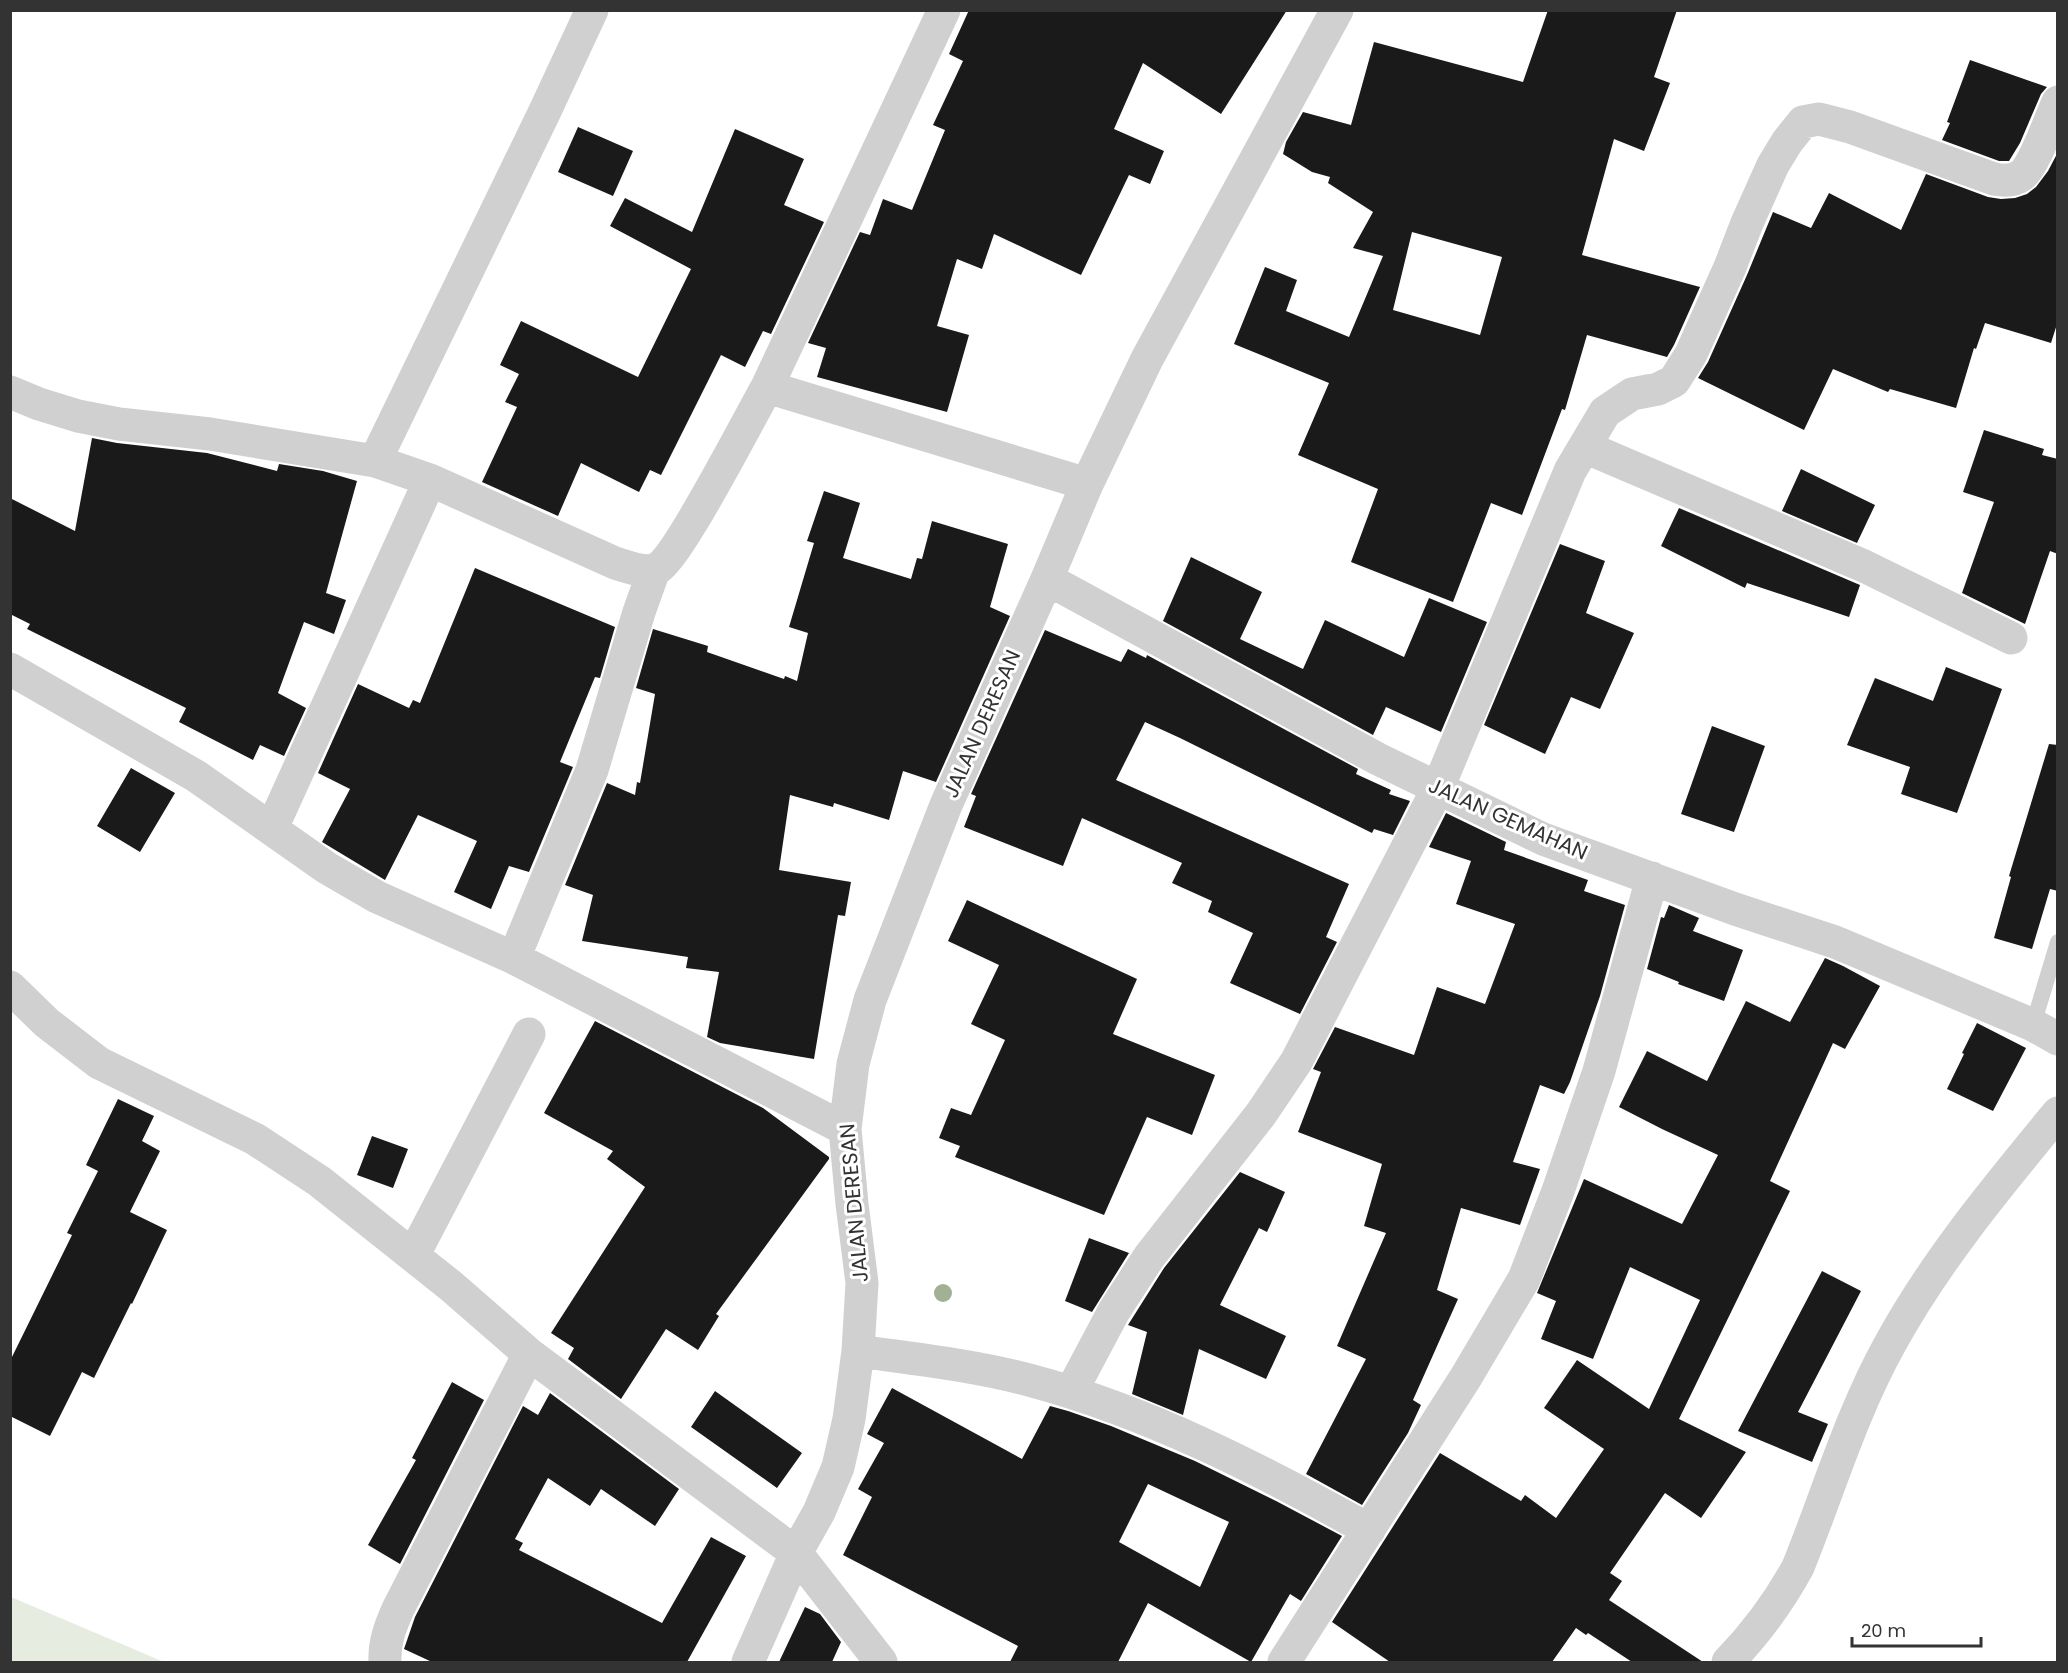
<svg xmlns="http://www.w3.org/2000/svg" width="2068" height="1673" font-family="Poppins,sans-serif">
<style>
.green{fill:#e6ecdf}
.building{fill:#1a1a1a;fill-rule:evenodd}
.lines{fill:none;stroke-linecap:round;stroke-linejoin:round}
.service{stroke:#d0d0d0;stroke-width:16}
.minor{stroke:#d0d0d0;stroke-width:33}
.tree{fill:#a2b095}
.labels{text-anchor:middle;stroke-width:6;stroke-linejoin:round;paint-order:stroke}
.street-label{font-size:21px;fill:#333;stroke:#fff}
</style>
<rect width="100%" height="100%" fill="#fff"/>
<!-- green -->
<path class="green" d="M 11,1597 L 164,1662 L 11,1662 Z"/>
<!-- building -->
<path class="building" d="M 969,10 L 1287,10 L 1221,114 L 1143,63 L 1114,129 L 1164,151 L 1150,184 L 1129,175 L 1081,275 L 994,234 L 982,269 L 957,259 L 937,326 L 969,335 L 947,412 L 817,377 L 826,348 L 808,343 L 860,232 L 870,235 L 883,199 L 912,210 L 945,130 L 933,125 L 963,61 L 949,54 Z
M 1548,10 L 1677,10 L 1654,77 L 1670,83 L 1644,151 L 1614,139 L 1582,255 L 1700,287 L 1674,345 L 1667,357 L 1587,335 L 1565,410 L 1562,409 L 1522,515 L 1491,503 L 1453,602 L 1351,562 L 1378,489 L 1298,455 L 1329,383 L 1234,344 L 1265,267 L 1297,280 L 1286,311 L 1349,337 L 1383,256 L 1353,248 L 1373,212 L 1328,183 L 1330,177 L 1312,172 L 1283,154 L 1286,142 L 1303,112 L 1351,125 L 1374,42 L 1523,82 ZM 1412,232 L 1502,257 L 1480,335 L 1393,310 Z
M 1970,60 L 2047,87 L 2041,94 L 2020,143 L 2009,161 L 1999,161 L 1942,140 L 1950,123 L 1947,122 Z
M 578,127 L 633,151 L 613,196 L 558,172 Z
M 735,129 L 804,159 L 784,205 L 824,222 L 771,334 L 763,331 L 745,367 L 721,355 L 661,475 L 650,470 L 639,492 L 581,463 L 558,516 L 482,482 L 517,407 L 505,402 L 519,374 L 500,365 L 521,321 L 638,377 L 691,269 L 610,226 L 625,198 L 692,232 Z
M 2058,152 L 2058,321 L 2051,343 L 1985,323 L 1976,349 L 1974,348 L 1956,408 L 1890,389 L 1888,392 L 1833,369 L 1804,430 L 1698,378 L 1708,362 L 1747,275 L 1773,212 L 1811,228 L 1829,193 L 1901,230 L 1926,174 L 1988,197 L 2001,199 L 2015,198 L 2027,194 L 2036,187 L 2048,171 Z
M 1984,430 L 2044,449 L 2042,455 L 2058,459 L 2058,554 L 2050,551 L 2025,624 L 1962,593 L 1994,502 L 1963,492 Z
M 92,438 L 117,443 L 207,453 L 277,471 L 279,464 L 323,471 L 357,481 L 326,593 L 346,600 L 334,634 L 304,622 L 278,693 L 306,708 L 284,756 L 260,745 L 253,760 L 179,722 L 186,708 L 27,629 L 30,624 L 10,614 L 10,498 L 75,531 Z
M 1801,469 L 1875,505 L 1857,543 L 1782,511 Z
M 824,491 L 860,503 L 843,558 L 911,579 L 917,558 L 922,559 L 932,521 L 1008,544 L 990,607 L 1010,616 L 936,782 L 903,771 L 889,820 L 834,803 L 833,807 L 790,795 L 779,870 L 851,882 L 845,916 L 838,915 L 814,1059 L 720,1043 L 707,1037 L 719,972 L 686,968 L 688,957 L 582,941 L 593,895 L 565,885 L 607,783 L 635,795 L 637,782 L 640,783 L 655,694 L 636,688 L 653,629 L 708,646 L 707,652 L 784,679 L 785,676 L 797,681 L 808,633 L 789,627 L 814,543 L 807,541 Z
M 1679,508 L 1860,585 L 1849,617 L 1747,583 L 1745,588 L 1661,546 Z
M 1560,544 L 1605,561 L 1586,613 L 1634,633 L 1600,709 L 1571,697 L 1545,754 L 1484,725 Z
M 1191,557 L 1262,592 L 1240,639 L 1303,669 L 1325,620 L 1404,657 L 1429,598 L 1487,622 L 1441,732 L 1386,707 L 1373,735 L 1163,621 Z
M 475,568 L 615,627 L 600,678 L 595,677 L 560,762 L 573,767 L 529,872 L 509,866 L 491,909 L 454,892 L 477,841 L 418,815 L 385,880 L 322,842 L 350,789 L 318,773 L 358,684 L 409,708 L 413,700 L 420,703 Z
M 1045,630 L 1121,662 L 1128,649 L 1146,658 L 1147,655 L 1358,769 L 1356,774 L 1391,790 L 1389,794 L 1410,801 L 1393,835 L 1374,829 L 1372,833 L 1180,738 L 1145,722 L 1116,780 L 1349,884 L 1326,937 L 1337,942 L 1300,1014 L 1230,983 L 1253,933 L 1208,912 L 1212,901 L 1172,883 L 1182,863 L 1082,818 L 1063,866 L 964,827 L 976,796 L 971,794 Z
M 1946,667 L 2002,689 L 1957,813 L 1901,794 L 1910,767 L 1847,745 L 1875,678 L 1933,701 Z
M 1712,726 L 1765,746 L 1734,832 L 1681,814 Z
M 2049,744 L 2058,745 L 2058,891 L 2050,889 L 2032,949 L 1994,938 L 2011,877 L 2009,876 Z
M 131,768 L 175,793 L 140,852 L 97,826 Z
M 1446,813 L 1506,842 L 1504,850 L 1588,880 L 1584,891 L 1625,905 L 1600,996 L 1570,1082 L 1564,1094 L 1540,1085 L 1513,1162 L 1540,1169 L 1520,1225 L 1461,1208 L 1437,1290 L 1458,1299 L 1413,1400 L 1421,1405 L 1408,1433 L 1362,1505 L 1306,1474 L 1366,1359 L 1337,1346 L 1386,1233 L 1364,1226 L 1382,1164 L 1298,1132 L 1321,1072 L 1313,1069 L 1335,1027 L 1414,1055 L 1437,987 L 1485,1004 L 1515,924 L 1456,904 L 1471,861 L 1429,847 Z
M 967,900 L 1137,979 L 1113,1034 L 1215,1075 L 1192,1135 L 1147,1117 L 1104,1215 L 955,1157 L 960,1146 L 939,1138 L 951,1108 L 971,1115 L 1005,1040 L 971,1024 L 999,965 L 948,941 Z
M 1669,905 L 1699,918 L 1693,931 L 1743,950 L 1724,1001 L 1678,984 L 1679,982 L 1647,969 L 1661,917 L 1664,918 Z
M 1825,958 L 1843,966 L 1880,986 L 1845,1049 L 1833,1043 L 1770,1181 L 1790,1191 L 1679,1419 L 1746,1452 L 1701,1518 L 1665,1493 L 1610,1573 L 1622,1581 L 1609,1600 L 1703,1662 L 1632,1662 L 1588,1633 L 1586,1635 L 1576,1628 L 1552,1662 L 1390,1662 L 1332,1622 L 1440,1453 L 1521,1501 L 1525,1495 L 1556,1518 L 1604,1449 L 1544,1408 L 1577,1360 L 1649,1409 L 1700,1300 L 1630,1267 L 1593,1359 L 1541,1339 L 1556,1301 L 1537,1293 L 1584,1179 L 1682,1224 L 1718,1155 L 1662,1129 L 1619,1107 L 1647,1051 L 1707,1081 L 1746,1001 L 1790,1022 Z
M 595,1021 L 763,1108 L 829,1157 L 829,1159 L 716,1314 L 719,1316 L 698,1350 L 666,1329 L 621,1399 L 568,1359 L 574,1348 L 551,1333 L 645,1187 L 607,1159 L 613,1151 L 544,1113 Z
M 1977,1023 L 2026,1048 L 1993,1111 L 1947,1089 L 1964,1054 L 1962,1053 Z
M 118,1099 L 154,1116 L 142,1141 L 160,1151 L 130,1212 L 167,1230 L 132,1304 L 131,1303 L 94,1378 L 82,1372 L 50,1436 L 10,1416 L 10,1361 L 72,1235 L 67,1233 L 98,1171 L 86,1165 Z
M 372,1136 L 408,1149 L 393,1188 L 357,1175 Z
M 1240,1172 L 1285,1192 L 1267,1232 L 1259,1228 L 1220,1305 L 1286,1336 L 1266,1379 L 1199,1349 L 1183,1415 L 1132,1394 L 1147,1332 L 1128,1325 L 1164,1268 Z
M 1089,1238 L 1129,1253 L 1092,1312 L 1065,1301 Z
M 1822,1271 L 1861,1291 L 1798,1412 L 1828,1424 L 1812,1462 L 1738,1431 Z
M 452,1382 L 484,1400 L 400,1564 L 368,1545 L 416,1460 L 412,1458 Z
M 892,1388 L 1022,1459 L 1050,1406 L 1068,1411 L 1111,1426 L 1195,1461 L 1278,1502 L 1342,1536 L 1301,1601 L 1290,1594 L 1251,1662 L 1148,1603 L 1118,1662 L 1010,1662 L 1018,1646 L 843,1555 L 872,1497 L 858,1489 L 884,1443 L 867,1434 ZM 1148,1484 L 1229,1522 L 1200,1587 L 1119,1542 Z
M 715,1391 L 802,1453 L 777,1488 L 691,1427 Z
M 550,1393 L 679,1489 L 655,1526 L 601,1489 L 590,1506 L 548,1478 L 515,1539 L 523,1543 L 519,1550 L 662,1623 L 711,1537 L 746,1556 L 687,1662 L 432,1662 L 404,1649 L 415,1617 L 523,1406 L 538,1415 Z
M 805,1607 L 820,1614 L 841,1642 L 832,1662 L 779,1662 Z"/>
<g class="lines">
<!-- service -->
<path class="service" d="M 2033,1025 L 2058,942"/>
<!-- minor -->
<path class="minor" d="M 767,387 L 944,10
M 10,392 L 39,404 L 78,416 L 119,424 L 210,434 L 375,461 L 430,480 L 615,563 C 626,566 645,574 656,569 C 677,560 751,415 767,387 L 1087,484
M 1585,447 L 1864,566 L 2011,638
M 375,461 L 545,111 L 592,10
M 1047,579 L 1378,759 L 1543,839 L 1735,909 L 1835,942 L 2033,1025 L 2058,1039
M 10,669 L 196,776 L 327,868 L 377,897 L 514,958 L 845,1129
M 272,828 L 430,480
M 514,958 L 592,770 L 639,612 L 654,570
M 10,987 L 47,1023 L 99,1063 L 255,1139 L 319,1181 L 451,1286 L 529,1354 L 796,1553 L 881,1662
M 413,1256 L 529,1034
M 858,1351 C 915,1359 973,1365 1029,1380 C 1149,1412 1260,1469 1369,1530
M 1071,1392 L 1114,1311 L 1149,1257 L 1261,1114 L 1296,1062 L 1438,788 L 1570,471 L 1605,412 L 1632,394 L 1658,389 L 1674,381 L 1691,354 L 1730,267 L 1747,223 L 1773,165 L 1787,142 L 1803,122 L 1819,119 L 1850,127 L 1994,179 C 2004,181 2014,181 2022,175 C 2035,164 2050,119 2058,102
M 385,1662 C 384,1643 390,1627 398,1609 L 529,1354
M 748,1662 L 796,1553 L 819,1512 L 838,1467 L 849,1419 L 858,1351 L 862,1283 L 852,1204 L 845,1129 L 853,1064 L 870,1000 L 946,805 L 1047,579 L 1087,484 L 1147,359 L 1337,10
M 1284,1662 L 1466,1377 L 1524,1279 L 1558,1191 L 1599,1071 L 1652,878
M 1728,1662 C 1756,1633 1779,1602 1798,1567 C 1828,1493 1851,1414 1890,1344 C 1936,1260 1997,1187 2058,1113"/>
</g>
<!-- trees -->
<circle class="tree" cx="943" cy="1293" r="9"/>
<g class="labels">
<!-- street labels -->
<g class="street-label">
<text transform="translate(982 724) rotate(-66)" y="7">JALAN DERESAN</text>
<text transform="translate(1508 819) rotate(24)" y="7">JALAN GEMAHAN</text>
<text transform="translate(854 1203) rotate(-95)" y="7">JALAN DERESAN</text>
</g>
</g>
<!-- border -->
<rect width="2068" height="1673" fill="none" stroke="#333333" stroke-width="24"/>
<!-- scale -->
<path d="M1852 1637v9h129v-9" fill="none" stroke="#333333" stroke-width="3"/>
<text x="1861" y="1637" font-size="18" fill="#333333" stroke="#ffffff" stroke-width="4.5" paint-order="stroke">20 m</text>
</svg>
